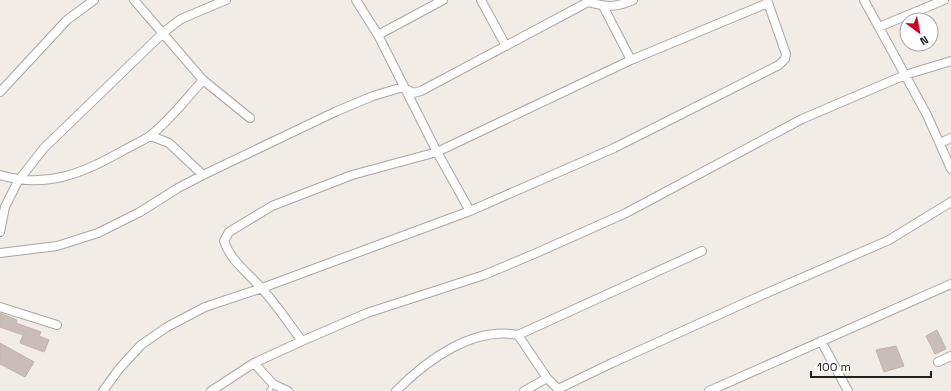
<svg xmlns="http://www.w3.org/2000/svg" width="951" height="391" font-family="'Space Grotesk',sans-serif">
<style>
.building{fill:#cabdb9;stroke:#c4b0a7}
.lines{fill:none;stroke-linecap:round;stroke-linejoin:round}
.service-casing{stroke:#a7a7a7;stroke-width:6}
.minor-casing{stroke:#a7a7a7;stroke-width:10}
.service{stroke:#fff;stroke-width:4}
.minor{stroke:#fff;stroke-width:8}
</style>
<rect width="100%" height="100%" fill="#f1ece6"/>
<!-- building -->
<path class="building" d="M 0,313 L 17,320 L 16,323 L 41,332 L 39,336 L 49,340 L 44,352 L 20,343 L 23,335 L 0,327 Z
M 937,330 L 946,349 L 935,354 L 926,336 Z
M 0,343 L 34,362 L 25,377 L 0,364 Z
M 896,346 L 904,366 L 884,372 L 876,350 Z"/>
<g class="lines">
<!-- service casing -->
<g class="service-casing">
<path id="service" d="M 269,391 L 273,384"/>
</g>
<!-- minor casing -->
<g class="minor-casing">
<path id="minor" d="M 134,0 L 203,80 L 250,118
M 356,0 L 378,35 L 437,152 L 470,211
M 481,0 L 506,46
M 864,0 L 927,115 L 951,169
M 603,6 L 631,60
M 879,27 L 944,0
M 378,35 L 443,0
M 0,92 L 67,20 L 94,0
M 151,136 L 169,143 L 203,175
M 940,143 L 951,138
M 0,175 C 47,189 84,173 124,150 C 133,145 143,141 151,135 C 170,120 187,98 203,80
M 0,232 L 5,207 L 18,181 L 44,148 L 164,32 L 181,19 L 226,0
M 0,253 L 57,246 L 98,233 L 140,212 L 178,188 L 203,175 L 337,111 L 373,96 L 403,87 L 413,93 L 421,91 L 588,2 C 606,7 615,8 633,0
M 0,307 L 57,325
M 302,341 C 289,324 277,305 262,289 C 249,273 231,262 224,241 L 229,232 L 272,206 L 352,175 L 437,152 L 631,60 L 768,3
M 821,341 L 848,391
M 938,362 L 951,356
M 254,363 L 273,384 L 288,391
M 558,389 L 612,363 L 760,296 L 889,240 L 951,202
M 103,391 L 119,369 L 141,345 L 167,327 L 205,307 L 262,288 L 470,211 L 614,148 L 779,65 L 785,59 L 786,54 L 767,0
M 211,391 L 254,363 L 302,341 L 367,313 L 484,275 L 534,254 L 626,213 L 802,119 L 905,75 L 951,61
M 396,391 C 427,360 473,326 518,335
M 524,391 L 547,378
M 560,391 L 547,378 L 518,335 L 702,251
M 709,391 L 951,284"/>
</g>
<!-- service -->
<use href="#service" class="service"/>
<!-- minor -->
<use href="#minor" class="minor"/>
</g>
<!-- north arrow -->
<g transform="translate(919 32) rotate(148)"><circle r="19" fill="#ffffff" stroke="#a6a6a6"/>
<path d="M0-3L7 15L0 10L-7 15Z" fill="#d0001d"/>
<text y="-6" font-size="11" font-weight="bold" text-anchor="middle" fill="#202020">N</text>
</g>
<!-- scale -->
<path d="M811 371v6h120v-6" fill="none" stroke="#202020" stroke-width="2"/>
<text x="817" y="371" font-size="12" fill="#202020" stroke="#ffffff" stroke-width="3" paint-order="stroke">100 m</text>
</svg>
